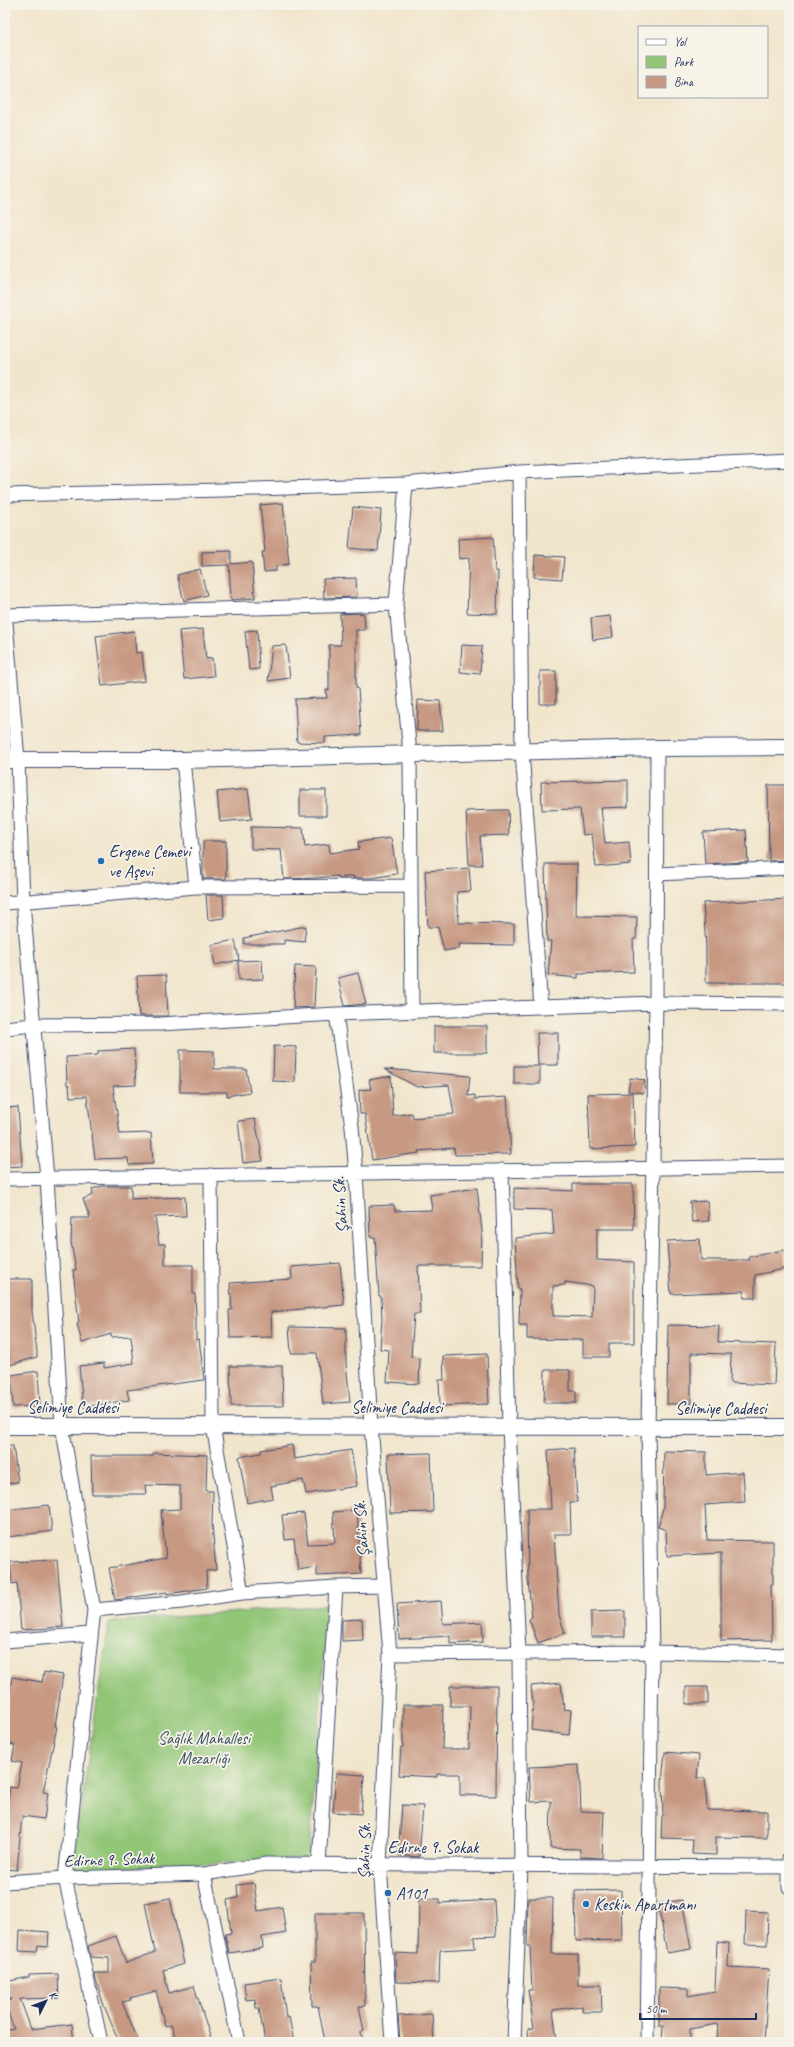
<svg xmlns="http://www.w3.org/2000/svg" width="794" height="2047" font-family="Caveat,sans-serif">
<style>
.green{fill:#92c677;stroke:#567a6a}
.building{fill:#c79983;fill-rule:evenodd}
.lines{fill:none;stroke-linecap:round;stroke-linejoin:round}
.minor-casing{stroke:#3b4a6e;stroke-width:15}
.tertiary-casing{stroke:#3b4a6e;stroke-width:18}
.minor{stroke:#fff;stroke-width:13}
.tertiary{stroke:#fff;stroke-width:16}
.poi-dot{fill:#1f6fb2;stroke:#f7f3e8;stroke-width:1.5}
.labels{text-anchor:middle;stroke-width:3.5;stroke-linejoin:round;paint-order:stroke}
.poi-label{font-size:17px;fill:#1b2f5e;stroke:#f7f3e8;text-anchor:start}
.street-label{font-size:17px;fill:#1b2f5e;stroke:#f7f3e8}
.park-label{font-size:17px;fill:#395564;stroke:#f7f3e8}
</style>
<rect width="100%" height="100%" fill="#f7f3e8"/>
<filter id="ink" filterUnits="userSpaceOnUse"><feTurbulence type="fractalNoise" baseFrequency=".025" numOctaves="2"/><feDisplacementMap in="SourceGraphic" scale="8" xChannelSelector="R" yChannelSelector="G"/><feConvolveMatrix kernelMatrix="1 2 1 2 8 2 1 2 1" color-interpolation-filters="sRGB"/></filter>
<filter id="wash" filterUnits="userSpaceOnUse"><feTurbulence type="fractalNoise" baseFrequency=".012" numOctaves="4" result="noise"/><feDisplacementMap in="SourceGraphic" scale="16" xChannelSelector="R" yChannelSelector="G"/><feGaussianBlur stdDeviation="0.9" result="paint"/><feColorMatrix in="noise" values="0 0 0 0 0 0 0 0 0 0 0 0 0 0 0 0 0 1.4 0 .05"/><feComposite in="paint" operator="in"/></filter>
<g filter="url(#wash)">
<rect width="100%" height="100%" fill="#f1e5cc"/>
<!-- green -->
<path class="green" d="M 328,1605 L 309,1858 L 71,1871 L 109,1622 Z"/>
<g id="blocks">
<!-- building -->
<path class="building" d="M 283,503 L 289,564 L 276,566 L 276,571 L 264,572 L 262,552 L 265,552 L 260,505 Z
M 353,507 L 381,510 L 378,551 L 349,548 Z
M 493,537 L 495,571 L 498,571 L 497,614 L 467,613 L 469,558 L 459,559 L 458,539 Z
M 231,551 L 231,564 L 252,562 L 255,598 L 231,600 L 229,565 L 202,566 L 202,552 Z
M 535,555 L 564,557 L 562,579 L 534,577 Z
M 200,569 L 207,595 L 184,601 L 177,575 Z
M 356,578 L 357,597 L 324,598 L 323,579 Z
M 358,613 L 364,614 L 365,630 L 356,630 L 356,688 L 358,688 L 361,735 L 325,737 L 325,743 L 297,742 L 295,699 L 327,698 L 326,690 L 329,690 L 329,645 L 341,645 L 340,614 Z
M 610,616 L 613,637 L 593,640 L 591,618 Z
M 203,629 L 206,659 L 212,658 L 214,676 L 184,679 L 179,631 Z
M 257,630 L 259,669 L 249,670 L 245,631 Z
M 134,631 L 136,653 L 142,652 L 145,681 L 102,686 L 96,636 Z
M 286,645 L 290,678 L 268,681 L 272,646 Z
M 462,645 L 482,646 L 480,674 L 460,672 Z
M 540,671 L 556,671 L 556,704 L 540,704 Z
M 418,700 L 440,701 L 443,731 L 417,731 Z
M 628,780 L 628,807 L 601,808 L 605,844 L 629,842 L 631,864 L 596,867 L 592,834 L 583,835 L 580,809 L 542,810 L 541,782 Z
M 768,785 L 789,785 L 789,860 L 769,861 Z
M 248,789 L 252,819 L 220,822 L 217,792 Z
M 300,790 L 326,790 L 326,816 L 300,816 Z
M 499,810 L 508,810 L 509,835 L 480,836 L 482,865 L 469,865 L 466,811 Z
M 251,827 L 303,828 L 305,847 L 329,844 L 330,853 L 359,849 L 358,842 L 391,838 L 397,874 L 371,878 L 353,878 L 353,876 L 339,878 L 338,876 L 315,878 L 284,879 L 281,850 L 251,849 Z
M 746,830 L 748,862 L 705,864 L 703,832 Z
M 203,841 L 226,841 L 226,879 L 203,879 Z
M 545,864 L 577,864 L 576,916 L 637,917 L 636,939 L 633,939 L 634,972 L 578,974 L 578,978 L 548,975 L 551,941 L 547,941 Z
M 469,868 L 471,891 L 457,892 L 459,923 L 514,924 L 514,945 L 459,944 L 460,948 L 444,951 L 438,927 L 428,927 L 425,871 Z
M 206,895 L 223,895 L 224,918 L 208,920 Z
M 789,899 L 789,983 L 706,983 L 706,947 L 703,903 Z
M 306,926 L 304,942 L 284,940 L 284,944 L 244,944 L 244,938 Z
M 235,940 L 239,960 L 215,965 L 211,945 Z
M 262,960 L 263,979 L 239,980 L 238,961 Z
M 295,966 L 316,967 L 314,1007 L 293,1008 Z
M 358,973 L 366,1004 L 345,1006 L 338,978 Z
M 166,975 L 168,1016 L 139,1016 L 137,976 Z
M 434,1026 L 487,1026 L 487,1053 L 434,1053 Z
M 537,1033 L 558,1033 L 558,1065 L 538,1065 Z
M 274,1046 L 296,1047 L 295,1082 L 273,1081 Z
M 134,1049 L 136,1085 L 113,1086 L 120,1134 L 151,1133 L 153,1164 L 129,1165 L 128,1158 L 95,1159 L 87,1096 L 70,1097 L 69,1085 L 67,1085 L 66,1057 L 98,1055 L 98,1051 Z
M 180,1050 L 214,1051 L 214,1069 L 246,1069 L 250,1092 L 227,1096 L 227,1092 L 180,1092 Z
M 514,1066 L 540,1066 L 540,1084 L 514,1084 Z
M 384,1069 L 470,1076 L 468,1096 L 475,1095 L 475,1099 L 507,1097 L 511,1154 L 455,1155 L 454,1148 L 418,1151 L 419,1153 L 372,1160 L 365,1114 L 360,1114 L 359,1090 L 371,1089 L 369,1080 L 391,1076 L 393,1116 L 412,1113 L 413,1118 L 454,1114 L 449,1085 L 417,1087 Z
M 630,1078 L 645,1080 L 644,1093 L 628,1091 Z
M 633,1093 L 635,1147 L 590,1149 L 588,1094 Z
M 18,1107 L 22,1166 L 5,1167 L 5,1108 Z
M 255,1119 L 263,1161 L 243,1163 L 238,1121 Z
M 573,1184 L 633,1184 L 634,1229 L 597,1229 L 597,1260 L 634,1262 L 634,1343 L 609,1343 L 609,1357 L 583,1357 L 583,1340 L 527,1339 L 527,1325 L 519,1325 L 520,1289 L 518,1289 L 515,1238 L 554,1234 L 552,1210 L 514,1209 L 514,1188 L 573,1191 ZM 565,1282 L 593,1286 L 592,1317 L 553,1316 L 553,1286 L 565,1285 Z
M 103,1186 L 131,1186 L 131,1199 L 185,1197 L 186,1216 L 155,1217 L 159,1244 L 165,1244 L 165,1265 L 193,1265 L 193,1294 L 195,1294 L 196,1315 L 196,1340 L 199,1339 L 204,1380 L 127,1390 L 129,1400 L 83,1407 L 79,1366 L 104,1363 L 104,1368 L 134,1363 L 131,1336 L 111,1337 L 111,1334 L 82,1343 L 77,1324 L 79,1323 L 73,1270 L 76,1270 L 71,1242 L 72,1218 L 90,1218 L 83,1199 L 93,1195 L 92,1189 Z
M 477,1188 L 482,1231 L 481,1266 L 418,1266 L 420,1314 L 414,1314 L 411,1357 L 420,1358 L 419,1384 L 387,1382 L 389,1350 L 380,1349 L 382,1319 L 381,1296 L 379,1296 L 375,1237 L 370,1237 L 369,1206 L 394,1205 L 395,1211 L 432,1210 L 430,1195 Z
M 707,1201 L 709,1221 L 692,1222 L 690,1202 Z
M 700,1239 L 701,1260 L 750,1260 L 749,1257 L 784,1250 L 788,1268 L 755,1275 L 755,1298 L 744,1298 L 743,1291 L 671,1294 L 667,1241 Z
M 340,1263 L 344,1305 L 271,1312 L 272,1337 L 230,1338 L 229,1310 L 232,1310 L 230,1283 L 292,1279 L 291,1267 Z
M 5,1279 L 32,1279 L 32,1311 L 37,1352 L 37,1357 L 10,1365 L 9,1355 L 5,1356 Z
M 668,1325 L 719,1326 L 718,1342 L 776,1344 L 774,1385 L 730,1383 L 731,1354 L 691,1353 L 691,1404 L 667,1404 Z
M 289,1327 L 346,1328 L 346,1363 L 350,1402 L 323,1404 L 317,1353 L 291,1353 Z
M 487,1354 L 489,1404 L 440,1406 L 439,1380 L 444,1380 L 443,1356 Z
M 230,1366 L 282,1366 L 283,1406 L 231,1406 Z
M 545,1370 L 570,1370 L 570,1391 L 576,1391 L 576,1403 L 544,1403 Z
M 38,1371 L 40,1406 L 13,1407 L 11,1375 Z
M 292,1445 L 294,1459 L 351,1450 L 357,1486 L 306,1494 L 303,1480 L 271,1486 L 273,1498 L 247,1503 L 239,1457 L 261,1453 L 261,1450 Z
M 5,1446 L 13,1446 L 18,1482 L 5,1484 Z
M 574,1448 L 577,1502 L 570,1502 L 571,1534 L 554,1534 L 559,1615 L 565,1633 L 538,1643 L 529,1619 L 532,1617 L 528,1581 L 527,1509 L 551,1509 L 548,1450 Z
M 664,1451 L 706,1452 L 706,1475 L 743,1472 L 745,1502 L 705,1505 L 707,1540 L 773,1541 L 773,1584 L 771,1584 L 772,1640 L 721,1641 L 721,1553 L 667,1556 L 666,1530 L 658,1527 L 663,1508 Z
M 153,1453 L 207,1455 L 206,1491 L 213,1491 L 212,1524 L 216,1570 L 206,1571 L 207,1588 L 167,1594 L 167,1592 L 115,1600 L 109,1568 L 166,1558 L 161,1510 L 180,1509 L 180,1486 L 145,1485 L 146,1494 L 92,1494 L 91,1456 L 153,1456 Z
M 431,1453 L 433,1512 L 390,1513 L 388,1454 Z
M 49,1505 L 52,1531 L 8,1537 L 5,1510 Z
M 357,1510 L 361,1574 L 317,1576 L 317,1567 L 298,1570 L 294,1539 L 285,1540 L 282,1515 L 304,1513 L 308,1544 L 335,1543 L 333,1512 Z
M 57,1560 L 63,1627 L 21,1630 L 17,1583 L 12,1584 L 10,1562 Z
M 441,1601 L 443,1624 L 482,1622 L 483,1642 L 450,1644 L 450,1636 L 399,1639 L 397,1604 Z
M 625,1611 L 625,1637 L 591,1637 L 591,1612 Z
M 362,1619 L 363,1640 L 342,1641 L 342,1620 Z
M 44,1672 L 63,1675 L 55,1726 L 57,1727 L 43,1792 L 48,1793 L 44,1819 L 22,1816 L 17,1870 L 5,1869 L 5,1822 L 10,1787 L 17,1788 L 22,1763 L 12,1761 L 15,1745 L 5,1743 L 5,1724 L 12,1677 L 42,1682 Z
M 561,1683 L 564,1709 L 571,1710 L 569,1735 L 531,1730 L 533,1704 L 531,1686 Z
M 450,1686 L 497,1686 L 496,1796 L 460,1795 L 460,1774 L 437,1774 L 437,1777 L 399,1775 L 401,1747 L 403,1747 L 403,1705 L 443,1705 L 442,1749 L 469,1749 L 470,1706 L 450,1706 Z
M 686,1687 L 708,1687 L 708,1704 L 686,1704 Z
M 665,1752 L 699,1755 L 697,1778 L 705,1778 L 707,1810 L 767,1811 L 767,1838 L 716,1837 L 716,1855 L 692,1854 L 693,1839 L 661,1838 L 662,1816 L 663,1816 L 662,1782 Z
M 579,1765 L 581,1811 L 604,1812 L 602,1858 L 580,1857 L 580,1849 L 550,1848 L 551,1801 L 531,1802 L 529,1767 Z
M 336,1773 L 364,1775 L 361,1814 L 333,1812 Z
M 402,1805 L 423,1806 L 419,1857 L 398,1855 Z
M 254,1883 L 258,1911 L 282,1907 L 286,1933 L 262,1937 L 263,1948 L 229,1953 L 225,1934 L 231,1933 L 227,1900 L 238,1898 L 237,1885 Z
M 621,1890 L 622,1940 L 576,1941 L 575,1891 Z
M 170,1898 L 184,1964 L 163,1970 L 169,1993 L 194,1986 L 212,2042 L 177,2042 L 171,2025 L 165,2026 L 156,1991 L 130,1998 L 131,2000 L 122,2002 L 139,2042 L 119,2042 L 103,2003 L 94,1973 L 109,1973 L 109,1958 L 90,1957 L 88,1946 L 116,1936 L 126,1963 L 155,1952 L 145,1903 Z
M 528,1898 L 553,1898 L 552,1954 L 578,1954 L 578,1985 L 601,1985 L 602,2012 L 582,2012 L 582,2006 L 553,2010 L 557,2040 L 529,2042 L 528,2029 L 534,2028 L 528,1990 L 532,1990 L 530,1946 L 527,1946 Z
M 419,1899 L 440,1899 L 440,1903 L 494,1900 L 496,1936 L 474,1937 L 475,1948 L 440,1950 L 439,1983 L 396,1982 L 395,1953 L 418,1954 Z
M 682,1900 L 691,1949 L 667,1953 L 658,1904 Z
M 746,1911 L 768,1912 L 767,1945 L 745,1944 Z
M 315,1913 L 364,1913 L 365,2006 L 359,2006 L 364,2031 L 361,2032 L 363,2042 L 325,2042 L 318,2006 L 312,2006 L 311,1962 L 315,1962 Z
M 20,1930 L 49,1932 L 48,1947 L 38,1946 L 37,1952 L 19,1951 Z
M 717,1942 L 729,1943 L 728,1967 L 769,1969 L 764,2042 L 730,2042 L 730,2039 L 717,2038 L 718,2024 L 690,2029 L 690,2042 L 662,2042 L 663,2026 L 659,2026 L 659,1988 L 688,1989 L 688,1996 L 715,1991 Z
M 58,1974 L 59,1998 L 20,1999 L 31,2029 L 72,2024 L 74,2042 L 5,2042 L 5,2031 L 14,2029 L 5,2004 L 5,2002 L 12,1999 L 9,1999 L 5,1982 L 29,1977 L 29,1975 Z
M 281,1978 L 286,2018 L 289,2017 L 294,2042 L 265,2042 L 259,2008 L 256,2008 L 255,1999 L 246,2000 L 244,1983 Z
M 432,2014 L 434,2042 L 400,2042 L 398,2016 Z"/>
</g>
</g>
<g filter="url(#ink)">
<use href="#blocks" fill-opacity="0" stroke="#3b4a6e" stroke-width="1"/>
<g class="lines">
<!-- minor casing -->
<g class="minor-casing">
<path id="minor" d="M 519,472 L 522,752 L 541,1007
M 406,484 L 396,604 L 410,754 L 412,1012
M 5,495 L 223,490 L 406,484 L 519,472 L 789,460
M 5,612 L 18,760 L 23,902 L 47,1178 L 62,1426 L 94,1610 L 65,1878 L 101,2042
M 5,615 L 396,604
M 183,760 L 196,887
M 657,874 L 789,868
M 5,903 L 196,887 L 411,886
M 336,1014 L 352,1127 L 356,1173 L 371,1426 L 390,1654 L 380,1865 L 392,2042
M 5,1028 L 33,1025 L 160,1024 L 336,1014 L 656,1003 L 789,1004
M 502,1170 L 509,1426 L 519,1653 L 521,1866 L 514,2042
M 211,1175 L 213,1426 L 242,1593
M 5,1179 L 789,1166
M 94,1610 L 182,1602 L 242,1593 L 336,1587 L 384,1586
M 5,1641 L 91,1634
M 390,1654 L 652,1652 L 789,1655
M 789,1858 L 789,1887
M 319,1864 L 336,1587
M 204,1874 L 239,2042
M 5,1882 L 65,1878 L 204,1874 L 266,1864 L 789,1867
M 647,2042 L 652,1652 L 648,1427 L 656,1003 L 657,748"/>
</g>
<!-- tertiary casing -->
<g class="tertiary-casing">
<path id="tertiary" d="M 5,760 L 183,760 L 657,748 L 789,747
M 5,1426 L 789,1427"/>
</g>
<!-- minor -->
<use href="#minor" class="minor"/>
<!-- tertiary -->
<use href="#tertiary" class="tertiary"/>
</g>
</g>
<!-- markers -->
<g class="poi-dot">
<circle cx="101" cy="861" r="4"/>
<circle cx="388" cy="1893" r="4"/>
<circle cx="586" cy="1904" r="4"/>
</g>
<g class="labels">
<!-- poi labels -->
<g class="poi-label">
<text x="109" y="857">Ergene Cemevi<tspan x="109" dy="20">ve Aşevi</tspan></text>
<text x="396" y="1899">A101</text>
<text x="594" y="1910">Keskin Apartmanı</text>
</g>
<!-- street labels -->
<g class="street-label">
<text transform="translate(340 1205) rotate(-94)" y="6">Şahin Sk.</text>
<text x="73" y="1413">Selimiye Caddesi</text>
<text x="397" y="1413">Selimiye Caddesi</text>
<text x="721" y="1414">Selimiye Caddesi</text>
<text transform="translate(361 1529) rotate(-94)" y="6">Şahin Sk.</text>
<text x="433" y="1853">Edirne 9. Sokak</text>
<text transform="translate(364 1851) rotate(-89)" y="6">Şahin Sk.</text>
<text transform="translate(109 1859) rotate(-2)" y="6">Edirne 9. Sokak</text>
</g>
<!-- park labels -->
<g class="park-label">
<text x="204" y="1744">Sağlık Mahallesi<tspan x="204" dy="20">Mezarlığı</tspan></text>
</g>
</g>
<!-- margin -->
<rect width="794" height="2047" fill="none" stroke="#f7f3e8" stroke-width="20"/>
<!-- legend -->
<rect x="638" y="26" width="130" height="72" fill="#f7f3e8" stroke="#9fa5b1"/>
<rect x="646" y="39" width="20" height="6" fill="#ffffff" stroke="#9fa5b1"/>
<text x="674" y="46" font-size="12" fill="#1b2f5e">Yol</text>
<rect x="646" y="56" width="20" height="12" fill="#92c677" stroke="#9fa5b1"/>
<text x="674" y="66" font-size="12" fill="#1b2f5e">Park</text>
<rect x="646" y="76" width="20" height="12" fill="#c79983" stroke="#9fa5b1"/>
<text x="674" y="86" font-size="12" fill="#1b2f5e">Bina</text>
<!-- north arrow -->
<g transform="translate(46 2001) rotate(48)" stroke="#f7f3e8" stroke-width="3" paint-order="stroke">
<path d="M0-3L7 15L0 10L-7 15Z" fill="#1b2f5e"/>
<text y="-6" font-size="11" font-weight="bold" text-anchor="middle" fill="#1b2f5e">K</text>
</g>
<!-- scale -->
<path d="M640 2013v6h116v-6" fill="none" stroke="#1b2f5e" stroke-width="2"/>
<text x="646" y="2013" font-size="12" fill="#1b2f5e" stroke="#f7f3e8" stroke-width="3" paint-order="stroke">50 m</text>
</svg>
